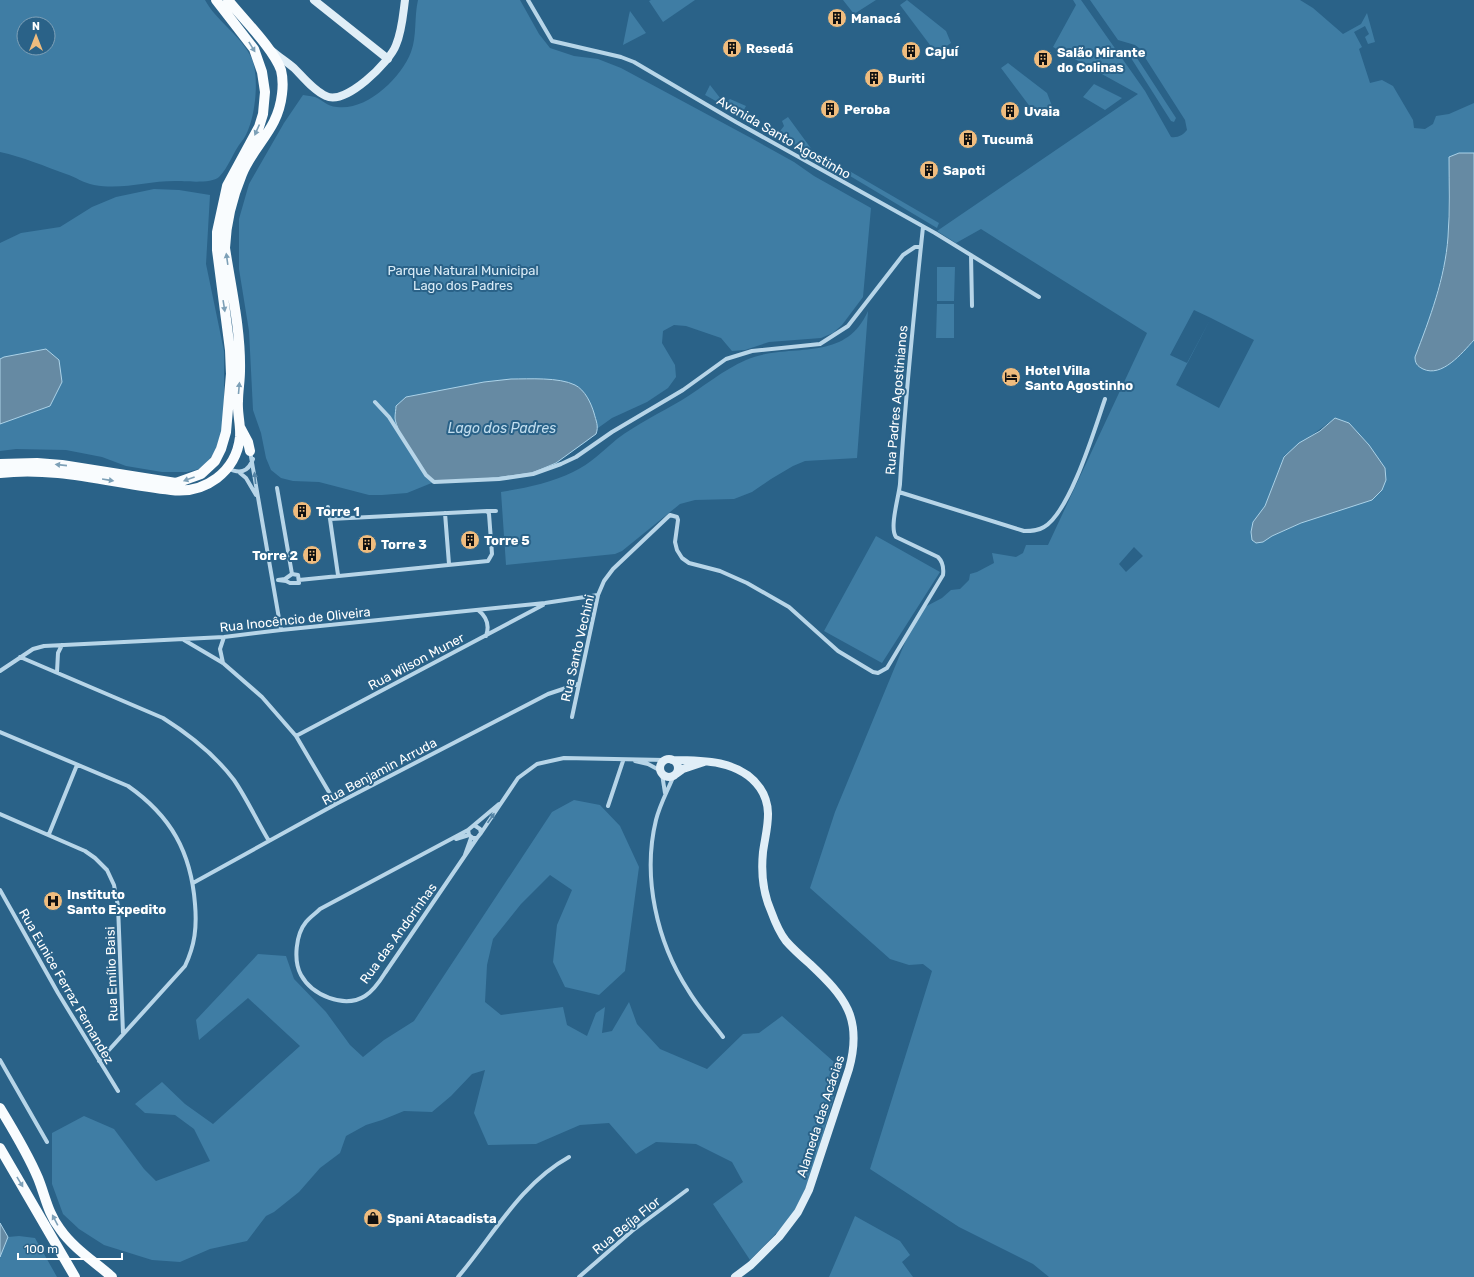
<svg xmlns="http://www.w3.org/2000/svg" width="1474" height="1277" font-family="Rubik,sans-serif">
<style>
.green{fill:#3f7da4;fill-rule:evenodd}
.water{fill:#668aa3;stroke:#abd2e8}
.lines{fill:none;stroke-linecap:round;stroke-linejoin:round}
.street{stroke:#b7d5e8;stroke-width:4}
.secondary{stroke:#e0eef7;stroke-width:8}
.primary{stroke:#f9fcfe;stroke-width:10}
.oneway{fill:#7da0b7}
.oneway2{fill:#5484a5}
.labels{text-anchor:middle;stroke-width:4;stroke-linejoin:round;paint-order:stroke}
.poi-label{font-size:13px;font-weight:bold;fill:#fff;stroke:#2a6288;text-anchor:start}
.street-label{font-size:13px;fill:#fff;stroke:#2a6288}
.park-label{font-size:13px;fill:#daecf7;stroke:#2a6288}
.water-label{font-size:14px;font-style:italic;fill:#c2deef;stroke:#2a6288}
</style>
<rect width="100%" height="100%" fill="#2a6288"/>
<!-- green -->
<path class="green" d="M 0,0 L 205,0 C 217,22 242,36 252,59 C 260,79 255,125 242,141 C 233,152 229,167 219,177 C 212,184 185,181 175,181 C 147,181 123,190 94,185 C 83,183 76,177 66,174 C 44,166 23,157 0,152 ZM 24,24 L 48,24 L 48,48 L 24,48 Z
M 418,0 L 520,0 L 539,34 L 550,48 L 574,56 L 598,59 L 621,68 L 751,138 L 794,162 L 814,176 L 871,208 L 863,297 L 842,325 L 833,333 L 821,338 L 769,342 L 745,350 L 732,351 L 721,338 L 686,326 L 674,325 L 663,331 L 662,343 L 675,365 L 676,377 L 668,388 L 647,402 L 612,418 L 598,428 L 596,434 L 586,442 L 556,463 L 532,473 L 434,482 L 407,493 L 382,495 L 369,495 L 319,482 L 293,481 L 281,478 L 271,470 L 266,458 L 261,433 L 253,410 L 249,331 L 239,269 L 239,219 L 249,184 L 284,123 L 303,95 C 307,96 312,96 315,97 C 323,100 326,106 337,107 C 367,111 401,78 411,52 C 417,36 414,17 418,0 Z
M 651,0 L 695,0 L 663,22 L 649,1 Z
M 843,0 L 876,0 L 854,14 Z
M 907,0 L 946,31 L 951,43 L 936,53 L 900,5 Z
M 1073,0 L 1081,0 L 1145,91 L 1171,137 C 1178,138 1183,135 1187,130 L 1185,120 L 1139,48 L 1135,45 L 1118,40 L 1090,0 L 1300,0 L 1313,8 L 1343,34 L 1361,24 L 1367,13 L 1375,42 L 1368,44 L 1365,37 L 1369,34 L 1365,26 L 1354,32 L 1362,47 L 1359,49 L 1370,83 L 1382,80 L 1393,86 L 1413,120 L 1414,128 L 1425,129 L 1433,124 L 1436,116 L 1449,114 L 1474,103 L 1474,153 L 1459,153 L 1449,157 L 1448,237 L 1444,265 L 1430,321 L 1415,357 L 1418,366 L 1426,370 L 1469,345 L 1474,340 L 1474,1277 L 1049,1277 L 1033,1264 L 959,1227 L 870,1169 L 932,971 L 923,964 L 909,965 L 890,959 L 810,888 L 835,812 L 906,640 L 923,608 L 942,598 L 951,590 L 960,589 L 969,580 L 970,574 L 977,572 L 994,563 L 992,553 L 1016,557 L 1023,553 L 1026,545 L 1048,545 L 1147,333 L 981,229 L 956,243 L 937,231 L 1138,94 L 1053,47 L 1076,5 ZM 1194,310 L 1211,318 L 1187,363 L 1170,355 ZM 1211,318 L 1254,340 L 1219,408 L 1176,385 ZM 1335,418 L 1349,423 L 1369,445 L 1385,468 L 1301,523 L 1272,536 L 1253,522 L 1265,506 L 1284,456 ZM 1134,547 L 1143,556 L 1126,572 L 1119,564 Z
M 630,11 L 646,33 L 623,45 L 629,15 Z
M 1132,55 L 1135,55 L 1176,118 L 1174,122 L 1171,121 L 1131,58 Z
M 1008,63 L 1047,93 L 1052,106 L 1037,116 L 1001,68 Z
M 1094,84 L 1122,98 L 1105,110 L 1083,97 Z
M 710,85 L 724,103 L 730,99 L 746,106 L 741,115 L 705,95 Z
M 788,117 L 818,158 L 777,135 L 784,126 L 782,121 Z
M 846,169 L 939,223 L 937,228 L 840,170 Z
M 154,189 L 179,190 L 210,195 L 206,264 L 224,351 L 224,401 L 223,426 L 216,450 L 209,460 L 199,469 L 187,472 L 162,472 L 126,466 L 102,457 L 66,450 L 16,449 L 0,451 L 0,243 L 21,233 L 60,227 L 92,207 L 116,197 Z
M 937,267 L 955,267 L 954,301 L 937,301 Z
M 937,304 L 954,304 L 954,338 L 936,338 Z
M 868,311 L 857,458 L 805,461 L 793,466 L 771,479 L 752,492 L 734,499 L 695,500 L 680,504 L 622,551 L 615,554 L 506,565 L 501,492 C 525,488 551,483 573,472 C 590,464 603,451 617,439 C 637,424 660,413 682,400 C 703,387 723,370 746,360 C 790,341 844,365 868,311 Z
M 876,536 L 940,572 L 882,663 L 824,631 Z
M 574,800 L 600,805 L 620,826 L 639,867 L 625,971 L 599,995 L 565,987 L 553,962 L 557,925 L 572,890 L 550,875 L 521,904 L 493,939 L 487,965 L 485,1002 L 501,1015 L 563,1007 L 567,1025 L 587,1036 L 596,1013 L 605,1007 L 602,1033 L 612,1031 L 629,1002 L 637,1024 L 660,1049 L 707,1069 L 743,1034 L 759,1033 L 782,1016 L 842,1069 L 812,1172 L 794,1215 L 750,1260 L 713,1204 L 743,1182 L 732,1162 L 696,1144 L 656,1142 L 636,1154 L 609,1123 L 580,1125 L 536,1144 L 488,1145 L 474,1113 L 485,1070 L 472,1074 L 451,1096 L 432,1112 L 404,1111 L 382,1120 L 366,1125 L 346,1136 L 340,1153 L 320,1168 L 299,1192 L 274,1212 L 266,1216 L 247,1241 L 210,1249 L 180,1262 L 152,1260 L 104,1245 L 79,1229 L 63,1214 L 52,1184 L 52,1133 L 84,1116 L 114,1129 L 144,1169 L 156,1181 L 210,1161 L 194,1129 L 175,1115 L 145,1113 L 135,1104 L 162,1082 L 185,1104 L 213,1124 L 300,1046 L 248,998 L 199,1040 L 196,1020 L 258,954 L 286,956 L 294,979 L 326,1012 L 350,1045 L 363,1057 L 384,1040 L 414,1021 L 552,812 Z
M 855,1216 L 900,1241 L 910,1255 L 902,1262 L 913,1277 L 829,1277 Z
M 19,1236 L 35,1238 L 57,1277 L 0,1277 L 0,1257 L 8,1237 Z"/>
<!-- water -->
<path class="water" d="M 1459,153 L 1474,153 L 1474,340 C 1462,353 1442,378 1423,369 C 1417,366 1415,363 1415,357 C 1430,318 1445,278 1448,237 C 1450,210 1449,184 1449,157 Z
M 46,349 L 59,360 L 62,382 L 50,406 L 0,424 L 0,359 L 4,357 Z
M 511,379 C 529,379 559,377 575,385 C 585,390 591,403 594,413 C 596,421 599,426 596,434 L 556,463 L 532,473 L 495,478 L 434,482 C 423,473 396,432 395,418 C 395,414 396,409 396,406 L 406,397 L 484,382 Z
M 1335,418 L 1349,423 L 1369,445 L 1385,468 L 1386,480 L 1382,490 L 1372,500 L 1301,523 L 1272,536 L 1263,542 L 1256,543 L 1252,540 L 1251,532 L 1253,522 L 1265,506 L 1284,457 L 1299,443 L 1320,431 Z
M 0,1223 L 8,1237 L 0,1257 Z"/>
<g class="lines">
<!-- street -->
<path class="street" d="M 528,0 L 552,41 L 621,57 L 634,62 L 736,122 L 935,233 L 1039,297
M 971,255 L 972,306
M 375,402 L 389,417 L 426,475 L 434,482 L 499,479 L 533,474 L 561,464 L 576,457 L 612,432 L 683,390 L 726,359 L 752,351 L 820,344 L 848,326 L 903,255 L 915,247 L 921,247
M 250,451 L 281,630
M 227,468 C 239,474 248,473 253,459
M 240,473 L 246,478 L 256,495
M 277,488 L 292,574
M 899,492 L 1024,531 C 1031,531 1038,531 1044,527 C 1070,512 1095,428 1105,399
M 328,507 L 330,519
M 487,511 L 496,511
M 445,513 L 449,564
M 292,574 L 298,575 L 299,583 L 290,583 L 286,581 L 278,580 L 285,579 Z
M 299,580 L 488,561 L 492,554 L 489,514 L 487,511 L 330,519 L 338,575
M 478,610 C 487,617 490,625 486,636
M 184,640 L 223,663 L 262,697 L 296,736 L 336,804
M 20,657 L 163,718 C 190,735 215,755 234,780 C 247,799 257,821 269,841
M 223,663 L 220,649 L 224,637
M 0,671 L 33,649 L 44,646 L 224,637 L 281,630 L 545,603 L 598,595
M 57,672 L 58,653 L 62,645
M 572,717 L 598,595 L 604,581 L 613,569 L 670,515 L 677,517 L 678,520 L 675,542 L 677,550 L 682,558 L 689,563 L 720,571 L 747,583 L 789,607 L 838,651 L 873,672 L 878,673 L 887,668 L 943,575 C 944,567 943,562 938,557 L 896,537 C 889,528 899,496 900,484 C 905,398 914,312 923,227
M 0,732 L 128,786 C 171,816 191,852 195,904 C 197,927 195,945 185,966 L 99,1061
M 296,736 L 543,605
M 635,761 L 648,764 L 661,771
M 662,774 L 665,793
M 674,775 C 668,790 660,804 656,820 C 642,877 657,942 688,990 C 698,1007 711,1021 723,1037
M 608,806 L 623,761
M 0,814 L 85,851 L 95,858 L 107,870 L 114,885 L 118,906 L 123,1033
M 474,825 L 499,804
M 468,830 L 320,909 C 316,913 310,917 306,922 C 296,934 293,960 301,975 C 312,995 344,1009 365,996 C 373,991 380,981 385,973 L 477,838
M 481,833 L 518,778 L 537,764 L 564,758 L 665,760
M 49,834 L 77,765
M 456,839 L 469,835 L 473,838 L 477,838 L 481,833 L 480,829 L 474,825 L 468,830 L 469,835
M 465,855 L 471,838
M 193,883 L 336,804 L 548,694 L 578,684
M 0,890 L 58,993 L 118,1091
M 0,1060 L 47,1142
M 458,1277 C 493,1236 520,1184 569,1157
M 579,1277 L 632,1231 L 687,1190"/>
<!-- secondary -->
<path class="secondary" d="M 314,0 L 388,59
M 272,51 C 279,57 287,62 294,68 C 303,77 314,91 326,96 C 345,106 390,62 396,45 C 402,31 403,15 405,0
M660 768a9 9 0 1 1 18 0a9 9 0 1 1-18 0Z
M 672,760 C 702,760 741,760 760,788 C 774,808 766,830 763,852 C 761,872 763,893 771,911 C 775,922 779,932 786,941 C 793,949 802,957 810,964 C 845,997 863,1018 849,1069 L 809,1190 L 798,1212 L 779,1237 L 751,1265 L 735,1277
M 676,774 L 683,769 L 704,762"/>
<!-- primary -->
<path class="primary" d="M 240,427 L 248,442 L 250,451
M 0,464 L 37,463 L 62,465 L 176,483 L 201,474 L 215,461 L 221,449 L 226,432 L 231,374 L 230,350 L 217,250 L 217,232 L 227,186 L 259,127 L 263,114 L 265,92 L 262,72 L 254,49 L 216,0
M 0,473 C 58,466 114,484 171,490 C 205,494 236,472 240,437 C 241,425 237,413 238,401 C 238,391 240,381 240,371 C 241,330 231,288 225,248 C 226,222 232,198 242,174 C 255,143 278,130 282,94 C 283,86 283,78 281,70 C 273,48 243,19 228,0
M 0,1108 C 14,1131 28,1154 38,1178 C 45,1195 48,1214 60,1229 C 73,1248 95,1262 112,1277
M 0,1148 L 75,1277"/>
</g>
<!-- one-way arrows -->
<defs><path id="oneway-solid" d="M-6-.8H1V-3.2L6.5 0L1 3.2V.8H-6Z"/></defs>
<g class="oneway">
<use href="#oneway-solid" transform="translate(252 47) rotate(58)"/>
<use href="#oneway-solid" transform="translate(257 130) rotate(114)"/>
<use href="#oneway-solid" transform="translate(227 259) rotate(-98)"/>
<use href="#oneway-solid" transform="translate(224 306) rotate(81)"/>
<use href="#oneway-solid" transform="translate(239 388) rotate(-85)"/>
<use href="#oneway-solid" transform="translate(61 465) rotate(-174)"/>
<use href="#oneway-solid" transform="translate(189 479) rotate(160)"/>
<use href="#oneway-solid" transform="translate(108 480) rotate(9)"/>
<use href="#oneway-solid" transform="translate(20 1182) rotate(59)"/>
<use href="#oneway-solid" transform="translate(55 1220) rotate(-118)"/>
</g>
<g class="oneway2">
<use href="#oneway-solid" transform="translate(255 478) rotate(-96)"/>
<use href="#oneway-solid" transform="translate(491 818) rotate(-55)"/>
</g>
<!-- icons -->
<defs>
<g id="building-disc" transform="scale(1)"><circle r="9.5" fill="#efbc7e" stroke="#2a6288"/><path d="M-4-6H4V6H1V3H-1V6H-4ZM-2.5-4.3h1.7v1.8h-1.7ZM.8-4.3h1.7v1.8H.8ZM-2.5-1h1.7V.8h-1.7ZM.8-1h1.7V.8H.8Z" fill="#111"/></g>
<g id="hotel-disc" transform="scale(1)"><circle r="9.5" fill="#efbc7e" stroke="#2a6288"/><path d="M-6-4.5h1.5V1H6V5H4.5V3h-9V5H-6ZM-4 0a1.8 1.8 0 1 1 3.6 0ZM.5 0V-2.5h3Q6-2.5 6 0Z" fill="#111"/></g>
<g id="hospital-disc" transform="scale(1)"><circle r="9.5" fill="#efbc7e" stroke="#2a6288"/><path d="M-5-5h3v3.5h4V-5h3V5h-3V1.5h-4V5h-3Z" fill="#111"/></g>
<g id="shop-disc" transform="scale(1)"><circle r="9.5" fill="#efbc7e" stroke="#2a6288"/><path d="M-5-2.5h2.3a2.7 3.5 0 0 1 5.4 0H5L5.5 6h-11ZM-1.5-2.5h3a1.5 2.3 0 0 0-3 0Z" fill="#111"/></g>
</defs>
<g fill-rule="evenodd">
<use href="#building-disc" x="837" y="18"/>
<use href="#building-disc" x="732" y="48"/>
<use href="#building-disc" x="911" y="51"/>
<use href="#building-disc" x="1043" y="59"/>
<use href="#building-disc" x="874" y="78"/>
<use href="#building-disc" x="830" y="109"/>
<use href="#building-disc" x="1010" y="111"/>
<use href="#building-disc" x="968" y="139"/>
<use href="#building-disc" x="929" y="170"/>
<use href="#hotel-disc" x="1011" y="377"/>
<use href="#building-disc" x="302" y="511"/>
<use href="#building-disc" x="470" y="540"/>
<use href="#building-disc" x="367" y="544"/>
<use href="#building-disc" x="312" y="555"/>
<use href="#hospital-disc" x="53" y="901"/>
<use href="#shop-disc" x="373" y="1218"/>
</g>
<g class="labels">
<!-- poi labels -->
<g class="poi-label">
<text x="851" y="23">Manacá</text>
<text x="746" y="53">Resedá</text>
<text x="925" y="56">Cajuí</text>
<text x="1057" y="57">Salão Mirante<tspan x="1057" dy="15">do Colinas</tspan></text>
<text x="888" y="83">Buriti</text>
<text x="844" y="114">Peroba</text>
<text x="1024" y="116">Uvaia</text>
<text x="982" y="144">Tucumã</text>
<text x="943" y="175">Sapoti</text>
<text x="1025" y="375">Hotel Villa<tspan x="1025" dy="15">Santo Agostinho</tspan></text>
<text x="316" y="516">Torre 1</text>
<text x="484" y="545">Torre 5</text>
<text x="381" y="549">Torre 3</text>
<text x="298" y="560" text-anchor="end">Torre 2</text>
<text x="67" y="899">Instituto<tspan x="67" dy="15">Santo Expedito</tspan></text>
<text x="387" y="1223">Spani Atacadista</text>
</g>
<!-- street labels -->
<g class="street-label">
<text transform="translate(784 137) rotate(30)" y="5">Avenida Santo Agostinho</text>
<text transform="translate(896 400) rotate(-85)" y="5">Rua Padres Agostinianos</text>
<text transform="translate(295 619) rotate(-6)" y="5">Rua Inocêncio de Oliveira</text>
<text transform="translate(577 648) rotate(-77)" y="5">Rua Santo Vechini</text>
<text transform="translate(416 661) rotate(-28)" y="5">Rua Wilson Muner</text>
<text transform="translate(379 771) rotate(-28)" y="5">Rua Benjamin Arruda</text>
<text transform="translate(398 933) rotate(-54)" y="5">Rua das Andorinhas</text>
<text transform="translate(111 974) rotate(-92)" y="5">Rua Emílio Baisi</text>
<text transform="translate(67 986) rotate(60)" y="5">Rua Eunice Ferraz Fernandez</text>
<text transform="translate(820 1116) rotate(-72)" y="5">Alameda das Acácias</text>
<text transform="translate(626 1225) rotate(-39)" y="5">Rua Beíja Flor</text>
</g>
<!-- park labels -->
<g class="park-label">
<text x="463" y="275">Parque Natural Municipal<tspan x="463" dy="15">Lago dos Padres</tspan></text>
</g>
<!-- water labels -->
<g class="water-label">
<text x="502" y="433">Lago dos Padres</text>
</g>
</g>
<!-- north arrow -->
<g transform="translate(36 36)"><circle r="19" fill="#2a6288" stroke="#7fa1b8"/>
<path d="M0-3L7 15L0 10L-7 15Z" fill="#efbc7e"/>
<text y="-6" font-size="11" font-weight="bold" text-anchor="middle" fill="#ffffff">N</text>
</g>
<!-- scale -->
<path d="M18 1253v6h104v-6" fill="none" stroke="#ffffff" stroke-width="2"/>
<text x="24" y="1253" font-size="12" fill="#ffffff" stroke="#2a6288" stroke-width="3" paint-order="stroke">100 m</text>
</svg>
